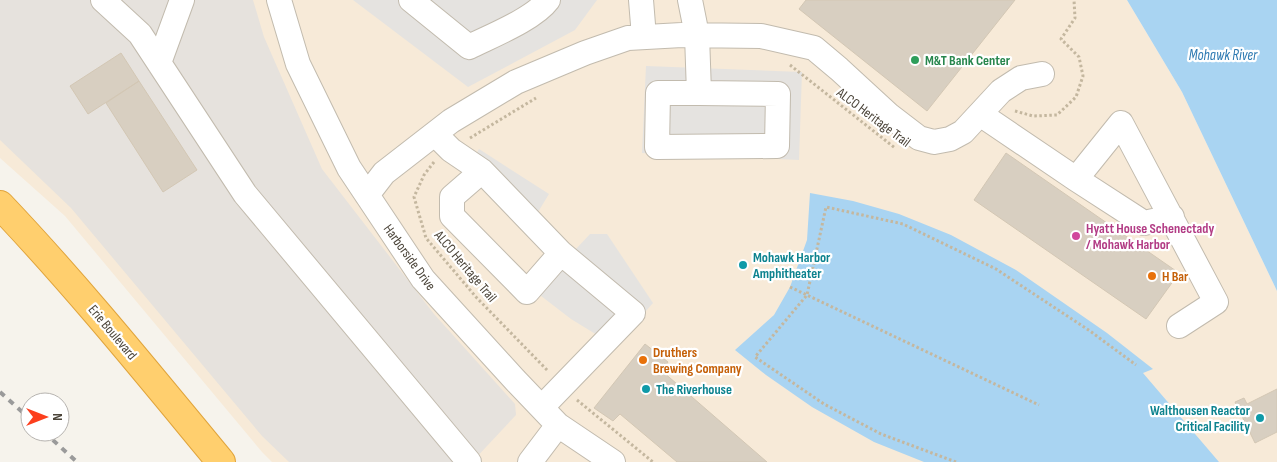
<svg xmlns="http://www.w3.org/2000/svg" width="1277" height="462" font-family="'Sofia Sans Condensed',sans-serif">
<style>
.commercial{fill:#f7ead8}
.industrial{fill:#e6e2dd}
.parking{fill:#e5e3e0}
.water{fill:#a9d4f2}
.building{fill:#d8cfc1;stroke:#d3c7b4}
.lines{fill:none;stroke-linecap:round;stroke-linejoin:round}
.minor-casing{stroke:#c2bbae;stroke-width:26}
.highway-casing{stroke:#e0a43c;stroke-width:30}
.path{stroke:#c4b79f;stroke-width:3;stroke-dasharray:2.5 2.5;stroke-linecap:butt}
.minor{stroke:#fff;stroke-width:24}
.highway{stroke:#ffcf6e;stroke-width:28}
.rail{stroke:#9a9a9a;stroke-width:4;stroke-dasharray:6 6;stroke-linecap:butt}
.leisure-dot{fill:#2e9e5b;stroke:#fff;stroke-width:2}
.hotel-dot{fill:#d1479c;stroke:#fff;stroke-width:2}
.culture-dot{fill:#0f9aa8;stroke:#fff;stroke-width:2}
.food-dot{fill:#e8710a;stroke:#fff;stroke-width:2}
.labels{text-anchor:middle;stroke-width:4.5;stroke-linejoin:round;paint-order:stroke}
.leisure-label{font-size:14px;font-weight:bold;fill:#27864d;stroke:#fff;text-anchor:start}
.street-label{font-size:14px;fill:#4b4439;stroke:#fff}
.hotel-label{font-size:14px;font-weight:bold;fill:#b23c85;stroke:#fff;text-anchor:start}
.culture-label{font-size:14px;font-weight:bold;fill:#0d838f;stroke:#fff;text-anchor:start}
.food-label{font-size:14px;font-weight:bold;fill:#c56008;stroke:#fff;text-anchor:start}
.water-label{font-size:15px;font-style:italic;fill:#2e7ab2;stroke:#fff}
</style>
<rect width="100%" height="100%" fill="#f6f3ec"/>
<!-- commercial -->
<path class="commercial" d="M 0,0 L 1127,0 L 1182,92 L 1277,291 L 1277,462 L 272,462 L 262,452 L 65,216 L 0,158 Z"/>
<!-- industrial -->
<path class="industrial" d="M 0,0 L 253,0 L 264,37 L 322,169 L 434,314 L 515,404 L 516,415 L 472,462 L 289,462 L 262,436 L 71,208 L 0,140 Z"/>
<!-- parking -->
<path class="parking" d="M 353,0 L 597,0 L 575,30 L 468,87 Z
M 646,66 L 802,72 L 799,160 L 642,153 Z
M 479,149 L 549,194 L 535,217 L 465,172 Z
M 590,234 L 607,234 L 653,303 L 615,346 L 571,319 L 532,289 L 570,247 L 576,249 Z"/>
<!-- water -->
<path class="water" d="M 1127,0 L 1277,0 L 1277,291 L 1182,92 Z
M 810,193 L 853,201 L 899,214 L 951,235 L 1016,270 L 1107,333 L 1153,369 L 1143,373 L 1219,462 L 924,462 L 874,442 L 812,407 L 766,375 L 735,350 L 774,315 L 790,287 L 807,240 Z"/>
<!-- building -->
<path class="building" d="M 806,0 L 1015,0 L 927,111 L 799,9 Z
M 121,53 L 139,81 L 88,114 L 70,86 Z
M 139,81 L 197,170 L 163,192 L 106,103 Z
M 1006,153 L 1179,273 L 1146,319 L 974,200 Z
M 645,344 L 668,362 L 662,371 L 767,462 L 677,462 L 620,414 L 613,421 L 594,408 Z
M 1277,389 L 1277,432 L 1255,443 L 1235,402 L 1244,398 L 1247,404 Z"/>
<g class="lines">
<!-- minor casing -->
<g class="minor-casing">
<path id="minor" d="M 103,0 L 140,34 L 245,194 L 469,462
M 279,0 L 298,64 L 349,168 L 423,279 L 515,380 L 558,425 L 613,462
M 411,0 L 469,47 C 491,36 534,19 548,0
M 641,0 L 644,37
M 690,0 L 697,35 L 699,93 L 658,93 L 657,147 L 777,146 L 778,94 L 699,93
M 159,63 L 182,0
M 980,114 L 1076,179 L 1144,223 L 1172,217
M 435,134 L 451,150 L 482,171 L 561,253 L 633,313 L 542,407
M 482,171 L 452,197 L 452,216 L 527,292 L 561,253
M 1076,179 L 1121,123 L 1216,302 L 1179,326
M 367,195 L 384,173 L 451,121 L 516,82 L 585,53 L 628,38 L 682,35 L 761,36 L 814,48 L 839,69 L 889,115 L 919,138 L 934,142 L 950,139 L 963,132 L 1001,91 L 1021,78 L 1042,74
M 530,462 L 558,425"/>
</g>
<!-- highway casing -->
<g class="highway-casing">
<path id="highway" d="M 0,205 C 78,287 149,375 221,462"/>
</g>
<!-- path -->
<path class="path" d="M 790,65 L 895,148
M 1015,111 L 1033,116 L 1057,115 L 1076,97 L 1083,76 L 1079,57 L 1061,39 L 1075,18 L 1074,0
M 470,138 L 536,98
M 434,162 L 424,175 L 414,197 L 426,238 L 476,297 L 548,371
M 790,287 L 1039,405
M 577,400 L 653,462
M 956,462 L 881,434 L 824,404 L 755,357 L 807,295 L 826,207 L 903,224 L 996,269 L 1090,331 L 1136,365"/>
<!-- minor -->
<use href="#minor" class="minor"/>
<!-- highway -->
<use href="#highway" class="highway"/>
<!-- rail -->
<path class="rail" d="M 0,392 L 30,419
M 44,432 L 77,462"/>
</g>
<!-- markers -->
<circle class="leisure-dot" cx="915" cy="60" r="5"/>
<circle class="hotel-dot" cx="1076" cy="236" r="5"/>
<g class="culture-dot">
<circle cx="743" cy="265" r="5"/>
<circle cx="646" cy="389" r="5"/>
<circle cx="1260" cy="418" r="5"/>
</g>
<g class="food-dot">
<circle cx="1152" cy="276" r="5"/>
<circle cx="643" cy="360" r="5"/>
</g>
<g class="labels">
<!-- leisure labels -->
<g class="leisure-label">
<text x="925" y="65">M&amp;T Bank Center</text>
</g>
<!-- street labels -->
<g class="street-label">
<text transform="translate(874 117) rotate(37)" y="5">ALCO Heritage Trail</text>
<text transform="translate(410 257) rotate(54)" y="5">Harborside Drive</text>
<text transform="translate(466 266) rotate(50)" y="5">ALCO Heritage Trail</text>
<text transform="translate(113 332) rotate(50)" y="5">Erie Boulevard</text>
</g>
<!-- hotel labels -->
<g class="hotel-label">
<text x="1086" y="233">Hyatt House Schenectady<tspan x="1086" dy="16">/ Mohawk Harbor</tspan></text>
</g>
<!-- culture labels -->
<g class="culture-label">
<text x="753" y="262">Mohawk Harbor<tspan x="753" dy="16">Amphitheater</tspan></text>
<text x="656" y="394">The Riverhouse</text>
<text x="1250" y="415" text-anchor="end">Walthousen Reactor<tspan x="1250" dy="16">Critical Facility</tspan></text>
</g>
<!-- food labels -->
<g class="food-label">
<text x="1162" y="281">H Bar</text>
<text x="653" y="357">Druthers<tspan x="653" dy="16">Brewing Company</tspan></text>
</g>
<!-- water labels -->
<g class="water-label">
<text x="1223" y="60">Mohawk River</text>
</g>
</g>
<!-- north arrow -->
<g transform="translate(45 417) rotate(90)"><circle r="24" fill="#ffffff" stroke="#b7b4b0"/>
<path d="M0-4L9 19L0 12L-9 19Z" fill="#fc3f1d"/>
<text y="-8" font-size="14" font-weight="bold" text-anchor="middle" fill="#4b4439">N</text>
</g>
</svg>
